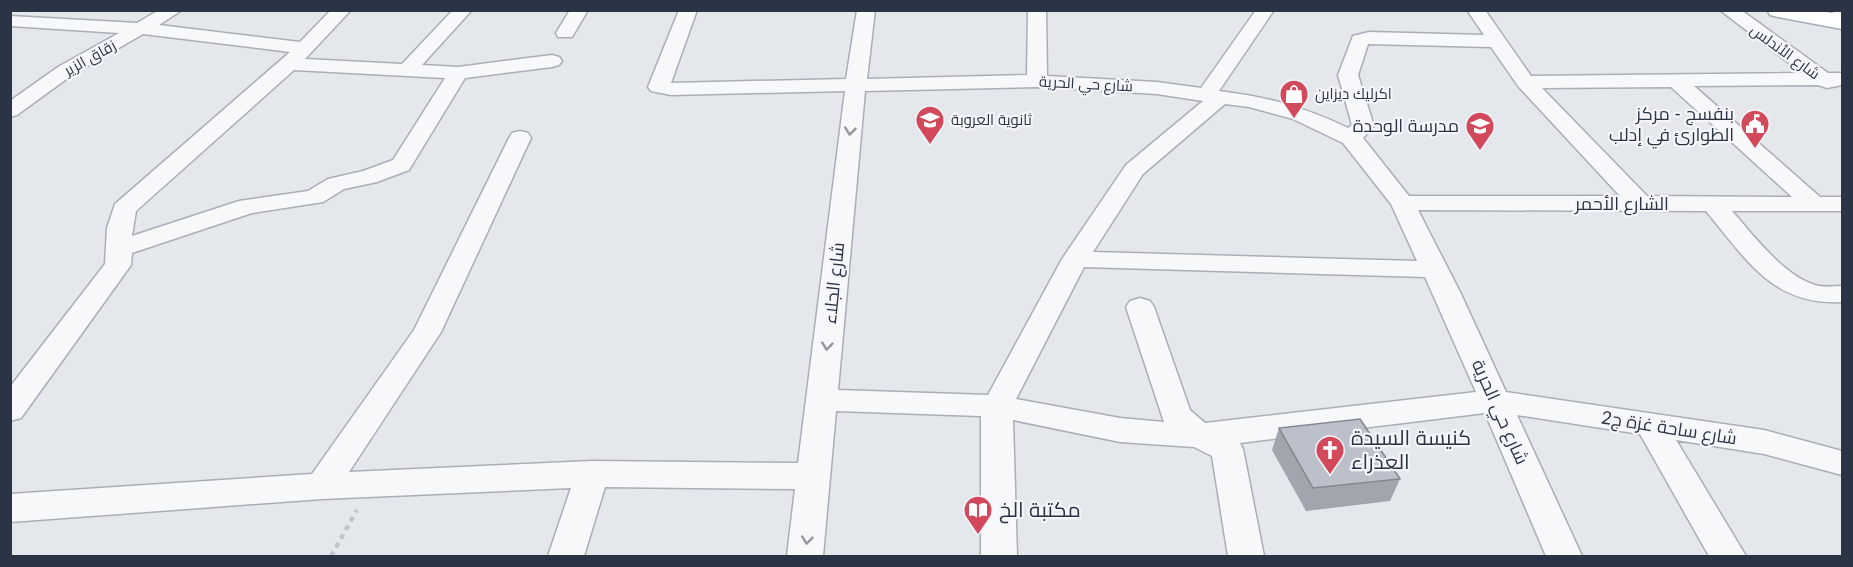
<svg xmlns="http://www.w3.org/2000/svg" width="1853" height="567" font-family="Lato,Cairo,sans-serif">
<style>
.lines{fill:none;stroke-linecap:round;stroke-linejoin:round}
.street-casing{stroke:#a9aeb7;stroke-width:3}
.primary-casing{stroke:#a3abb8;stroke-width:3}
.path{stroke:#c2c5cb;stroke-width:4.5;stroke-dasharray:5 5;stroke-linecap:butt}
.street{fill:#f7f8fa;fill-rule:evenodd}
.primary{fill:#fff;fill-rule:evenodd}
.wall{fill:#a1a5ae}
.building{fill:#bbc0ca;stroke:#83868d;stroke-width:1.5}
.oneway{stroke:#9196a0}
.labels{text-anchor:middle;stroke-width:4.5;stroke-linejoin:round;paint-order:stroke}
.far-street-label{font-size:15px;fill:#2b3445;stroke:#f4f6f9}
.far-poi-label{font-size:15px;fill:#2b3445;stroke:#f4f6f9;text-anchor:start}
.poi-label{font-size:18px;fill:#2b3445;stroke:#f4f6f9;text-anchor:end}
.street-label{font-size:18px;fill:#2b3445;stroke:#f4f6f9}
.near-poi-label{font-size:21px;fill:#2b3445;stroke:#f4f6f9;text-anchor:start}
</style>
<rect width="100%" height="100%" fill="#e4e7ec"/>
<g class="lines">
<!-- street casing -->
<g class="street-casing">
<path id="street" d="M 159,10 L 182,10 L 159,25 L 300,42 L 331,10 L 351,10 L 305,59 L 402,64 L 453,10 L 472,10 L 422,65 L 458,67 L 552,55 L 559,57 L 562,61 L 559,65 L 552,67 L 465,78 L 409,170 L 377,182 L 344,189 L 323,202 L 252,213 L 132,253 L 131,265 L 21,418 L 10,421 L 10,387 L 105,264 L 107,228 L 115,204 L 290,52 L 143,34 L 72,75 L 17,115 L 10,117 L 10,101 L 58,67 L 119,33 L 10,26 L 10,16 L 137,23 ZM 294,70 L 445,78 L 393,160 L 363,171 L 328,179 L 308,191 L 239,201 L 132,236 L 136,211 Z
M 570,10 L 588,10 L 572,37 L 558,37 L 556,33 Z
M 679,10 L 697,10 L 671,83 L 846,79 L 857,10 L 875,10 L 867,79 L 1027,75 L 1028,10 L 1046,10 L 1047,76 L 1157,82 L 1201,88 L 1256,10 L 1274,10 L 1219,91 C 1268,97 1304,107 1348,128 L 1352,125 L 1338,75 L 1353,36 L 1369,32 L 1484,35 L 1467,10 L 1485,10 L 1531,76 L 1802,73 L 1720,10 L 1741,10 L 1828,73 L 1842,73 L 1842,85 L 1827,88 L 1818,85 L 1694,86 L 1820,197 L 1842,197 L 1842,211 L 1732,211 C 1753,235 1784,276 1815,285 C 1824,288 1833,286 1842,286 L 1842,302 C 1773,306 1746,259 1706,211 L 1418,210 L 1461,294 L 1506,392 L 1764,430 L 1842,451 L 1842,475 L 1764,454 L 1676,440 L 1746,556 L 1709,556 L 1640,434 L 1517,415 L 1582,556 L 1546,556 L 1485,413 L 1240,443 L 1243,449 L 1264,556 L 1228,556 L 1212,456 L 1194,447 L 1120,442 L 1013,420 L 1017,556 L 981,556 L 981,416 L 836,411 L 823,556 L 787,556 L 795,489 L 605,487 L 584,556 L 548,556 L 571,488 L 322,499 L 10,522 L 10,494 L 312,474 L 414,330 L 509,138 L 512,133 L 520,131 L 528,133 L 531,138 L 441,332 L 349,472 L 592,461 L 798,463 L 845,91 L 671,95 L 651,91 L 648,87 ZM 1368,44 L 1491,47 L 1518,86 L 1620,196 L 1409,196 L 1363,138 L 1374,126 L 1358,75 ZM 1037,87 L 1157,94 L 1203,101 L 1126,165 L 1062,259 L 988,395 L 838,390 L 865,91 ZM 1671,87 L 1792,197 L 1647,196 L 1542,88 ZM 1225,104 L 1249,107 L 1293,119 L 1343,143 L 1391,204 L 1417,261 L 1093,252 L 1143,174 ZM 1084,267 L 1425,277 L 1476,392 L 1205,423 L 1190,410 L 1154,307 L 1150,301 L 1140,298 L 1130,301 L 1126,307 L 1164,422 L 1120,418 L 1016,399 Z
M 1834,10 L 1842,10 L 1842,19 L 1835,18 L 1832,14 Z"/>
</g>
<!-- primary casing -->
<g class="primary-casing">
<path id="primary" d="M 1767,10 L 1816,10 L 1842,15 L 1842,29 L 1778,17 L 1770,15 Z"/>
</g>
<!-- path -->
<path class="path" d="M 331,556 L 357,510"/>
<!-- street -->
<use href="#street" class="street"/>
<!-- primary -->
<use href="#primary" class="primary"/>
</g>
<!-- wall -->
<path class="wall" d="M 1279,428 L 1400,479 L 1390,501 L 1306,511 L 1272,450 Z"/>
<!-- building -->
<path class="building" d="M 1360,419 L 1400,479 L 1313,488 L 1279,428 Z"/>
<!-- one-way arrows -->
<defs><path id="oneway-chevron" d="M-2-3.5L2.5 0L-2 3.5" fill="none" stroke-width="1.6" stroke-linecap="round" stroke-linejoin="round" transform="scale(1.5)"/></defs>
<g class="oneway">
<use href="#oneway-chevron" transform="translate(850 131) rotate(96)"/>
<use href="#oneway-chevron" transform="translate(827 346) rotate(96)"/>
<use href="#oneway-chevron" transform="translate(807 540) rotate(96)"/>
</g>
<!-- icons -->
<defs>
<g id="shop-pin" transform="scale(1.5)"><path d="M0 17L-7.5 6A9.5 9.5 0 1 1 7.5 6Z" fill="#d1495b" stroke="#f4f6f9"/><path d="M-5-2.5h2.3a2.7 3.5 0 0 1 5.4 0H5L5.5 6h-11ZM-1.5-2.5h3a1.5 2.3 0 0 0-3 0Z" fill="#fff"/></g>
<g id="school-pin" transform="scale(1.5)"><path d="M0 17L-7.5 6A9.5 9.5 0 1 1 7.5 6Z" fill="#d1495b" stroke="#f4f6f9"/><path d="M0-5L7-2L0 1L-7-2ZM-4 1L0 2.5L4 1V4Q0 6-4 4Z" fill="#fff"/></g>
<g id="civic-pin" transform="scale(1.5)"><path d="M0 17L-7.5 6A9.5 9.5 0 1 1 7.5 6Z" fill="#d1495b" stroke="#f4f6f9"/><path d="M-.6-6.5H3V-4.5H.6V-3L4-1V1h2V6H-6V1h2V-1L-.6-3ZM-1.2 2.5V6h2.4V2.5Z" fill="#fff"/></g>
<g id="church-pin" transform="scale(1.5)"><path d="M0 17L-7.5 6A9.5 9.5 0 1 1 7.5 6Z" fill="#d1495b" stroke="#f4f6f9"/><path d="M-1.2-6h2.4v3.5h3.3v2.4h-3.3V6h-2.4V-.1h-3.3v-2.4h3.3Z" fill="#fff"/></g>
<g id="library-pin" transform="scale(1.5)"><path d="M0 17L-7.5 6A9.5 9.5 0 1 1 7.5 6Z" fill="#d1495b" stroke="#f4f6f9"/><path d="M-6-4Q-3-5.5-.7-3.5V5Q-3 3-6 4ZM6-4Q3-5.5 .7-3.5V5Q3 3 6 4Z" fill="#fff"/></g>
</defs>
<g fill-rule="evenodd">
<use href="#shop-pin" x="1294" y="94"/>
<use href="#school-pin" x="930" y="120"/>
<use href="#civic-pin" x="1755" y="124"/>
<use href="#school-pin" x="1480" y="126"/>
<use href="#church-pin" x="1330" y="450"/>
<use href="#library-pin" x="978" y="510"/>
</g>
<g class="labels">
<!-- far-street labels -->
<g class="far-street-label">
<text transform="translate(1785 52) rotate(36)" y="5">شارع الأندلس</text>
<text transform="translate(90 58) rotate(-29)" y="5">زقاق الزير</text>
<text transform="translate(1086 84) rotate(3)" y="5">شارع حي الحرية</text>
</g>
<!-- far-poi labels -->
<g class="far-poi-label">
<text x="1315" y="99">اكرليك ديزاين</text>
<text x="951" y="125">ثانوية العروبة</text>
</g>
<!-- poi labels -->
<g class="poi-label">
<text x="1734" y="120">بنفسج - مركز<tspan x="1734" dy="21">الطوارئ في إدلب</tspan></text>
<text x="1459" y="132">مدرسة الوحدة</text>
</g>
<!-- street labels -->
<g class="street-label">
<text x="1622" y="210">الشارع الأحمر</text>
<text transform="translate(834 283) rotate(-84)" y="6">شارع الجلاء</text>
<text transform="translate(1500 412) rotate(66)" y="6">شارع حي الحرية</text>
<text transform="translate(1669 428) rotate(9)" y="6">شارع ساحة غزة ج2</text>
</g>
<!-- near-poi labels -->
<g class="near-poi-label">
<text x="1351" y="445">كنيسة السيدة<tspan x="1351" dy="24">العذراء</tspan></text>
<text x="999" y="517">مكتبة الخ</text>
</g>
</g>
<!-- border -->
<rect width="1853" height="567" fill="none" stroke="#2b3445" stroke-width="24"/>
</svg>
